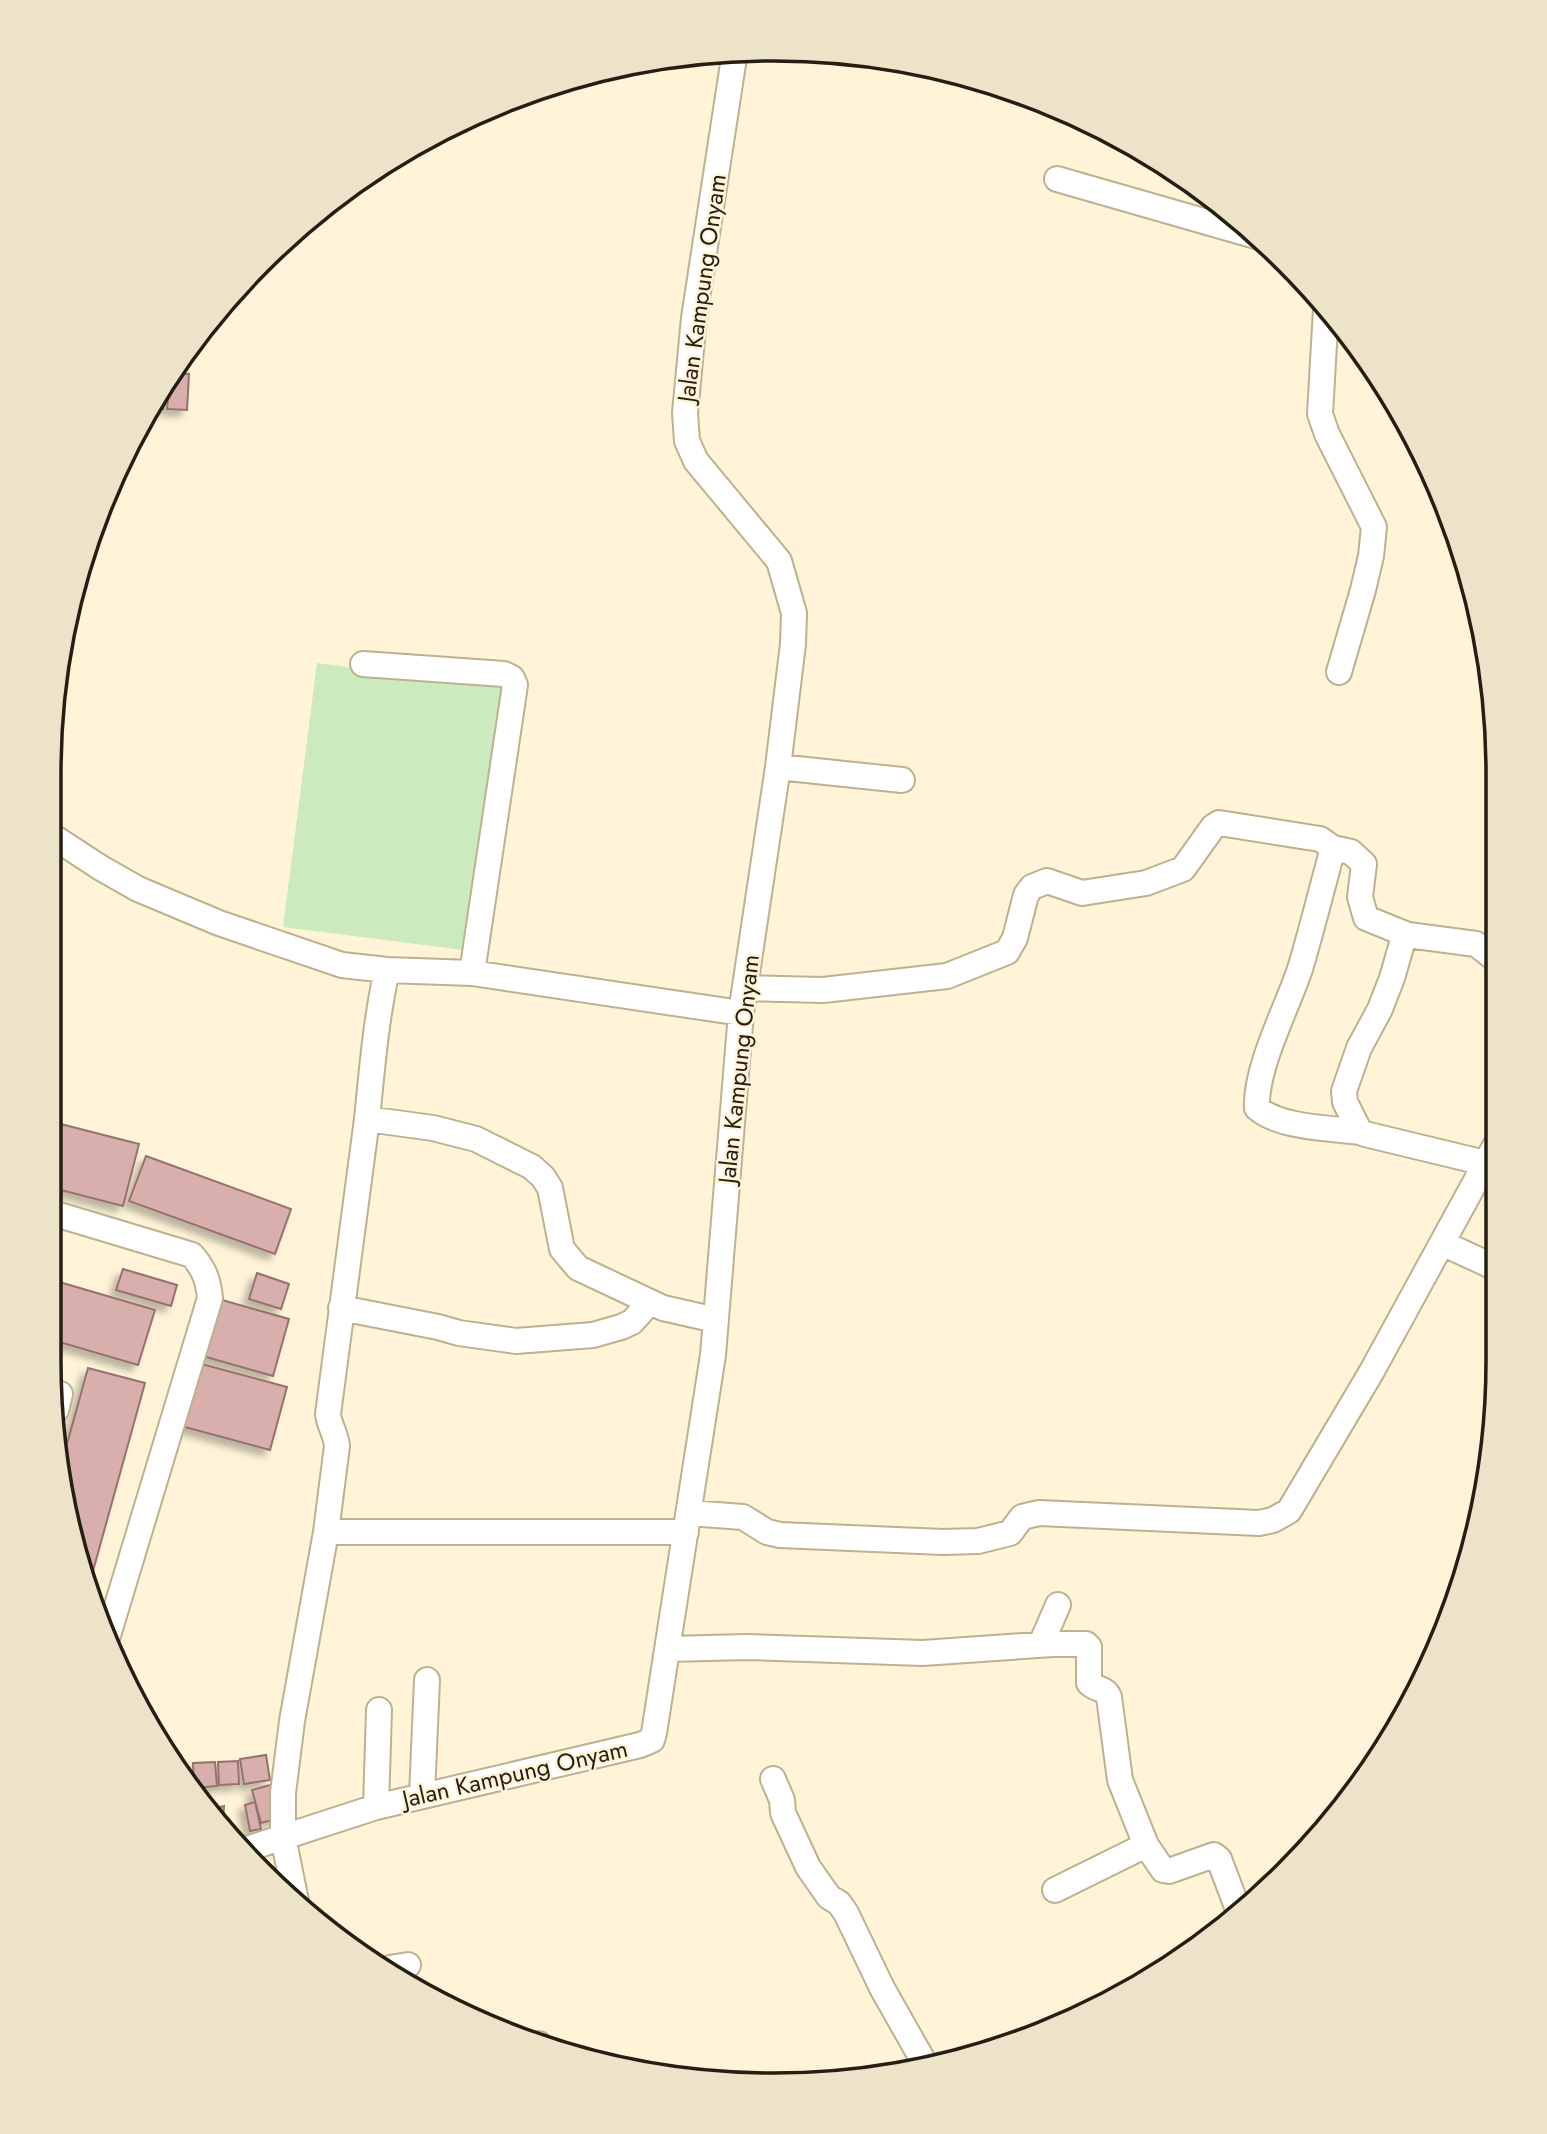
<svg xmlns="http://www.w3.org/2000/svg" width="1547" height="2134" font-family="Jost,sans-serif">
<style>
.green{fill:#cbeabe}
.building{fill:#d8afac;stroke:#96716f;stroke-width:2;filter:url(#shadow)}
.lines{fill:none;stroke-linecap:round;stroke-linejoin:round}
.minor-casing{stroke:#beb190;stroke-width:28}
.minor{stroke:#fff;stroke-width:24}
.labels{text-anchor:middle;stroke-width:5;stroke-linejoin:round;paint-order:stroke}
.street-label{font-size:24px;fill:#241f12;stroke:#fff4d8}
.rim{fill:none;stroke:#241f12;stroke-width:3.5}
</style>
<defs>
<filter id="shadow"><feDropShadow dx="-6" dy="6" stdDeviation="3.5" flood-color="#0004"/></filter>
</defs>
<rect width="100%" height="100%" fill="#fff4d8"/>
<!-- green -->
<path class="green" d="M 317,663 L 505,687 L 471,951 L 283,927 Z"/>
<!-- building -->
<path class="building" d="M 170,373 L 189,374 L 187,410 L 167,409 Z
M 163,386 L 163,409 L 151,409 Z
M 49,1121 L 139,1144 L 123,1206 L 49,1187 Z
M 146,1156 L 291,1209 L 275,1254 L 129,1201 Z
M 123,1269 L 177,1285 L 171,1306 L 116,1290 Z
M 257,1273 L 289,1284 L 281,1309 L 249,1299 Z
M 49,1279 L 155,1310 L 138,1365 L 49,1339 Z
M 215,1298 L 289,1319 L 273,1376 L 199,1355 Z
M 198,1363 L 287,1387 L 270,1450 L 181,1426 Z
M 88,1368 L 145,1383 L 88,1589 L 74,1548 L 62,1462 Z
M 266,1755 L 270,1780 L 244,1784 L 240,1759 Z
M 238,1761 L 239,1784 L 219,1785 L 218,1762 Z
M 215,1762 L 217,1786 L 194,1788 L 193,1763 Z
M 274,1784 L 283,1817 L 261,1823 L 252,1790 Z
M 255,1802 L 261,1829 L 250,1831 L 245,1805 Z
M 224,1806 L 223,1822 L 212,1809 Z"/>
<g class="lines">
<!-- minor casing -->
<g class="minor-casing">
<path id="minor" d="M 1057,179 L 1259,237
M 1326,309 L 1320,414 L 1327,434 L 1374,527 L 1371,556 L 1363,590 L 1339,672
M 363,664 L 504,674 L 512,678 L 515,685 L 472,973
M 778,767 L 902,780
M 49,834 L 101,868 L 138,889 L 219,923 L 342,965 L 387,970 L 472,973 L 741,1013
M 1333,848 L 1351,852 L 1364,864 L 1360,897 L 1366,918 L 1408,935
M 387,970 C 376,1019 372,1069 367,1119 L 433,1128 L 476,1139 L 532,1167 L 543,1177 L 550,1188 L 562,1249 L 578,1268 L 663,1308 L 716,1320
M 746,988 L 823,990 L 947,976 L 1007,952 L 1015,938 L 1026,895 L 1032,887 L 1047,881 L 1082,893 L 1146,883 L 1183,869 L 1213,827 L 1219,823 L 1320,839 L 1333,848 C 1322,888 1312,929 1300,969 C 1287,1008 1255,1068 1257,1108 C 1280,1128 1330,1128 1360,1132
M 1485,1163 L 1365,1134 L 1360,1132 L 1345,1102 L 1344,1091 L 1359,1048 L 1380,1009 L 1392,978 L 1403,940 L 1408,935 L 1476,944 L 1494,958
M 49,1212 L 192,1255 C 204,1269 208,1279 210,1298 L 106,1642
M 1442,1243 L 1496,1268
M 341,1308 L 438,1327 L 459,1333 L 516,1341 L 593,1335 L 621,1327 L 632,1322 L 650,1302
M 56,1410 L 60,1394
M 689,1513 L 743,1517 L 767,1532 L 780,1535 L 943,1542 L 978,1541 L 1010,1533 L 1022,1517 L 1039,1513 L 1259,1523 L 1273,1520 L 1289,1511 L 1372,1371 L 1495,1146
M 326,1532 L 686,1532
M 1041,1644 L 1058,1605
M 668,1649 L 747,1647 L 923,1653 L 1052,1644 L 1086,1644 L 1089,1647 L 1089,1683 C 1095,1690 1105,1687 1109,1697 L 1120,1780 L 1146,1845 L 1163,1870 L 1169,1871 L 1214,1855 L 1219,1859 L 1239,1912
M 773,1779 L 782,1800 L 783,1813 L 808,1867 L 829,1897 L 839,1903 L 846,1913 L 882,1988 L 925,2064
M 422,1795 L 427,1680
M 376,1807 L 379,1710
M 247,1849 L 376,1807 L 640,1745 L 652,1740 L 654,1733 L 713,1355 L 741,1013 L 778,767 L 793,644 L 794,613 L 779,561 L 696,461 L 687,441 L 685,413 L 694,318 L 735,51
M 1055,1890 L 1146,1845
M 297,1906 L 283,1837 L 283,1793 L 292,1721 L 326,1532 L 337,1446 C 336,1434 329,1425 328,1414 L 367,1119
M 390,1968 L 408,1965
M 539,2046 L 539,2044"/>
</g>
<!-- minor -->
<use href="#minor" class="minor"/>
</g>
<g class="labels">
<!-- street labels -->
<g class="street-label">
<text transform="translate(702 288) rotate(-82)" y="8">Jalan Kampung Onyam</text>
<text transform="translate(739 1069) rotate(-84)" y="8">Jalan Kampung Onyam</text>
<text transform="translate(515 1774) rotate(-13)" y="8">Jalan Kampung Onyam</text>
</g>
</g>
<!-- crop -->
<path d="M0 0H1547V2134H0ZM773 61H774A712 712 0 0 1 1486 773V1361A712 712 0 0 1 774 2073H773A712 712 0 0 1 61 1361V773A712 712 0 0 1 773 61Z" fill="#ede3c8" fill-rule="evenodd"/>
<path class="rim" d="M773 61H774A712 712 0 0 1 1486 773V1361A712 712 0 0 1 774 2073H773A712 712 0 0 1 61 1361V773A712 712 0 0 1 773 61Z"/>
</svg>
